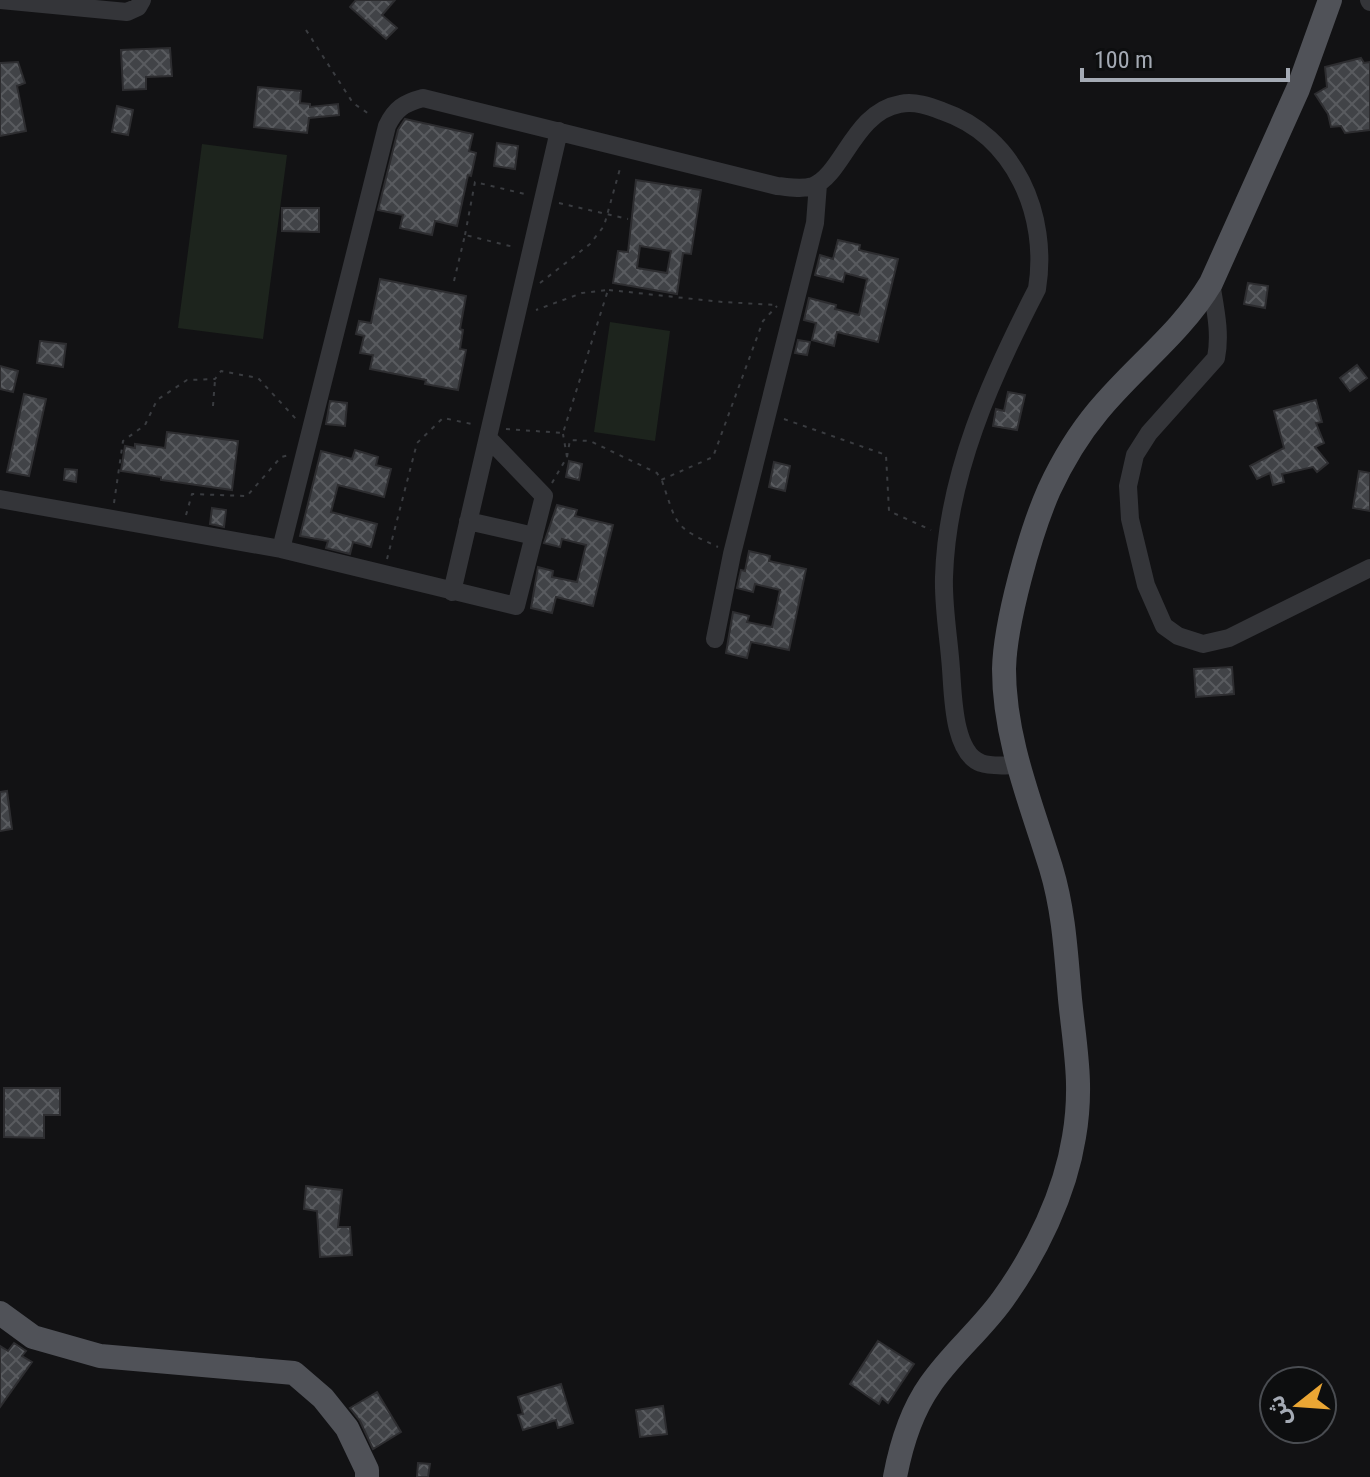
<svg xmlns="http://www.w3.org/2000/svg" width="1370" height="1477" font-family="'Roboto Condensed','Noto Sans Arabic',sans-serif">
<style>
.pitch{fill:#1d241d}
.building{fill:url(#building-cross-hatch);stroke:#2d2d30;stroke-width:2;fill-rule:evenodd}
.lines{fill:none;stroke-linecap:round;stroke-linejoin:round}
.path{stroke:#3a3c40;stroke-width:2;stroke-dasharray:4 6;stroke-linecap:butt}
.minor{stroke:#343539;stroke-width:18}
.major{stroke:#505258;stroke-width:24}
</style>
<defs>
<pattern id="building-cross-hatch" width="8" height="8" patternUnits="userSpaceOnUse" patternTransform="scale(2)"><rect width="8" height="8" fill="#414347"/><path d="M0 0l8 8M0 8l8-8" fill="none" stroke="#595b5f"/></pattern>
</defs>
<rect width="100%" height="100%" fill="#121214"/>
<!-- pitch -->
<path class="pitch" d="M 202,144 L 287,155 L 263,339 L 178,328 Z
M 610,322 L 670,331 L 655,441 L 594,432 Z"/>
<!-- building -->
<path class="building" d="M 356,0 L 395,0 L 382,15 L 397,28 L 386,39 L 350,7 Z
M 170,48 L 172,76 L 146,77 L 146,89 L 123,90 L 121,50 Z
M 1361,58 L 1364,63 L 1370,62 L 1370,130 L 1345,133 L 1341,126 L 1331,127 L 1328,114 L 1315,94 L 1327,87 L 1325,67 Z
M 18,62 L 25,83 L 17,86 L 26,131 L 0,136 L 0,63 Z
M 258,87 L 301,91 L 300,103 L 310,104 L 310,107 L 338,104 L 339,115 L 309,118 L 307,133 L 254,127 Z
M 117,106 L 133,110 L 128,135 L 112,132 Z
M 405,119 L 473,134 L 469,151 L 476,153 L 471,176 L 468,175 L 457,226 L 435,221 L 432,235 L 400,228 L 403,215 L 378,210 L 398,130 Z
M 497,143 L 518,146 L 515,169 L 494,166 Z
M 636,180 L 701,190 L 691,254 L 683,253 L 677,294 L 613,283 L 618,251 L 628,252 ZM 640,246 L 671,251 L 667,273 L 637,268 Z
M 282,208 L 319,208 L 319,232 L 282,231 Z
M 838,240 L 860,245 L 859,250 L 898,259 L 878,342 L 837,332 L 834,346 L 812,340 L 816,323 L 804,320 L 809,298 L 836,305 L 835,309 L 859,315 L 867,279 L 845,273 L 843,282 L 815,275 L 820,255 L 833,259 Z
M 380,279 L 466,296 L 460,329 L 463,330 L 460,349 L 466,350 L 458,390 L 425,384 L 426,380 L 370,369 L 373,355 L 360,353 L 364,336 L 356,334 L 359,321 L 371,323 Z
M 1248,283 L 1268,286 L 1265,308 L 1244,304 Z
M 798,340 L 810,342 L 807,355 L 795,353 Z
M 40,341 L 66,344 L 63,367 L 37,363 Z
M 1357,365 L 1367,378 L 1350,391 L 1340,378 Z
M 0,366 L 18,371 L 13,392 L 0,389 Z
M 1008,392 L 1025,395 L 1017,430 L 993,426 L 996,409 L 1004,411 Z
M 24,394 L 46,399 L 29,476 L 7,472 Z
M 1316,400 L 1322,422 L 1316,423 L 1324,443 L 1315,447 L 1328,463 L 1317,472 L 1313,467 L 1282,474 L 1284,482 L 1273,485 L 1270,473 L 1257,479 L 1250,466 L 1284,448 L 1274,411 Z
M 330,401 L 347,403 L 345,426 L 326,424 Z
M 167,432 L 238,441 L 232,490 L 161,480 L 161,477 L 121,471 L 125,446 L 135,448 L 135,444 L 165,448 Z
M 355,450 L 378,457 L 376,465 L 391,469 L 384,497 L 338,485 L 331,512 L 377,524 L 371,547 L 353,542 L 350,554 L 326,548 L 328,541 L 300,536 L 321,451 L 352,459 Z
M 569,461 L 582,464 L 579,480 L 566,477 Z
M 774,462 L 790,466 L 785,491 L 769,487 Z
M 65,469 L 77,470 L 76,482 L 64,480 Z
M 1359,471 L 1370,473 L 1370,511 L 1353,508 Z
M 557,505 L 577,510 L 575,516 L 613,525 L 593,606 L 556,597 L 552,613 L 531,608 L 538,567 L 553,571 L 552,577 L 577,582 L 586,545 L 562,539 L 560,547 L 544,543 Z
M 212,508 L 226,510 L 224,527 L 210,524 Z
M 749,551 L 770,556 L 769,561 L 806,569 L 789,650 L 751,642 L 747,658 L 726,653 L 733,612 L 749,616 L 747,622 L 772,627 L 780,590 L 755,584 L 753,592 L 737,588 L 741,570 L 745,571 Z
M 1232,667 L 1234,694 L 1196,697 L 1194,669 Z
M 7,791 L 12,829 L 0,831 L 0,792 Z
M 4,1088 L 60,1088 L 60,1115 L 44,1115 L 44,1138 L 4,1137 Z
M 306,1186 L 342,1190 L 338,1227 L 350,1227 L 352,1255 L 320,1257 L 317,1211 L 304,1209 Z
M 878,1341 L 914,1364 L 888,1403 L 882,1398 L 879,1404 L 850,1384 Z
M 14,1343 L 26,1351 L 22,1356 L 32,1362 L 0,1407 L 0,1346 L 8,1351 Z
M 561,1384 L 573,1423 L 558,1428 L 556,1420 L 523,1430 L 518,1415 L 523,1414 L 518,1397 Z
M 377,1392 L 401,1432 L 373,1449 L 360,1421 L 350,1408 Z
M 663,1406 L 667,1434 L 640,1437 L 636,1410 Z
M 418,1463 L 430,1464 L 428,1477 L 417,1477 Z"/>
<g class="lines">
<!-- path -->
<path class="path" d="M 306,30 L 353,103 L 372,116
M 559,203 L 628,219
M 465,235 L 475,182 L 529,195
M 454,281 L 465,235 L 514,247
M 540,283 L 590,244 L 604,226 L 621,165
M 609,290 L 722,302 L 778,305
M 213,406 L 215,380
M 784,419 L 886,455 L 889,511 L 931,530
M 506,429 L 563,433 L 608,290 L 582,293 L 536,310
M 567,457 L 570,440 L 590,441 L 657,473 L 661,480 L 713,457 L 763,321 L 777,306
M 662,481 C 678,527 673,526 718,547
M 552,483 L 567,457 L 563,434
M 114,503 L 123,441 L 145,425 L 157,400 L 187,380 L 215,379 L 221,371 L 258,378 L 296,419
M 186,515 L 192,494 L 247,496 L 281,457 L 289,455
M 387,559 L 417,443 L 443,418 L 472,424"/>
<!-- minor -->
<path class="minor" d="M 0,0 L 127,12 L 138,7 L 142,0
M 1369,0 L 1370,2
M 1211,283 C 1215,308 1221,333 1216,358 L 1149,433 L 1135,455 L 1128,486 L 1130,519 L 1146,585 L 1164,626 L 1178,636 L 1203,644 L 1229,638 L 1370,568
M 0,499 L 281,549 L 516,606 L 544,496 L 488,438
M 468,521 L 534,536
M 281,549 L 387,126 C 395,109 404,103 423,98 L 777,186 C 790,187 801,190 813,186 C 843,174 854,112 900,104 C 915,101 929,106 942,111 C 1015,136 1049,215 1037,289 C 991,378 947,475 944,577 C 943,607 949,639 951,669 C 953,694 953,753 981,763 C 991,767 1007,765 1018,765
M 452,592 L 559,131
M 715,639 L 732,554 L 815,223 L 818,184"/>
<!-- major -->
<path class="major" d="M 0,1313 L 33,1337 L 100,1356 L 294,1373 L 323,1398 L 347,1428 L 367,1470 L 367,1477
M 895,1477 C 901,1445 911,1412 930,1385 C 951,1354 981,1330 1003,1299 C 1036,1253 1065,1194 1074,1137 C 1083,1085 1075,1049 1070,999 C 1066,954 1064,911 1051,868 C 1031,803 1004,739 1004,669 C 1005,623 1030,533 1049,490 C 1062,462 1078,435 1098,411 C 1134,367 1181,333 1211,283 L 1298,89 L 1330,0"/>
</g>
<!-- north arrow -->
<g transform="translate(1298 1405) rotate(253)"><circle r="38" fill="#0d0e0f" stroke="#494c51" stroke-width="2"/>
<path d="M0-6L14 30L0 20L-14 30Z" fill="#eaa634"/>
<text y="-12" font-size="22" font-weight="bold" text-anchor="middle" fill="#a4aab4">ش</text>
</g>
<!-- scale -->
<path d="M1082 68v12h206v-12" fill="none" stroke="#a4aab4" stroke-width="4"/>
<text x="1094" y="68" font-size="24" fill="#a4aab4" stroke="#0d0e0f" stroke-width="6" paint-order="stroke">100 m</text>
</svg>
